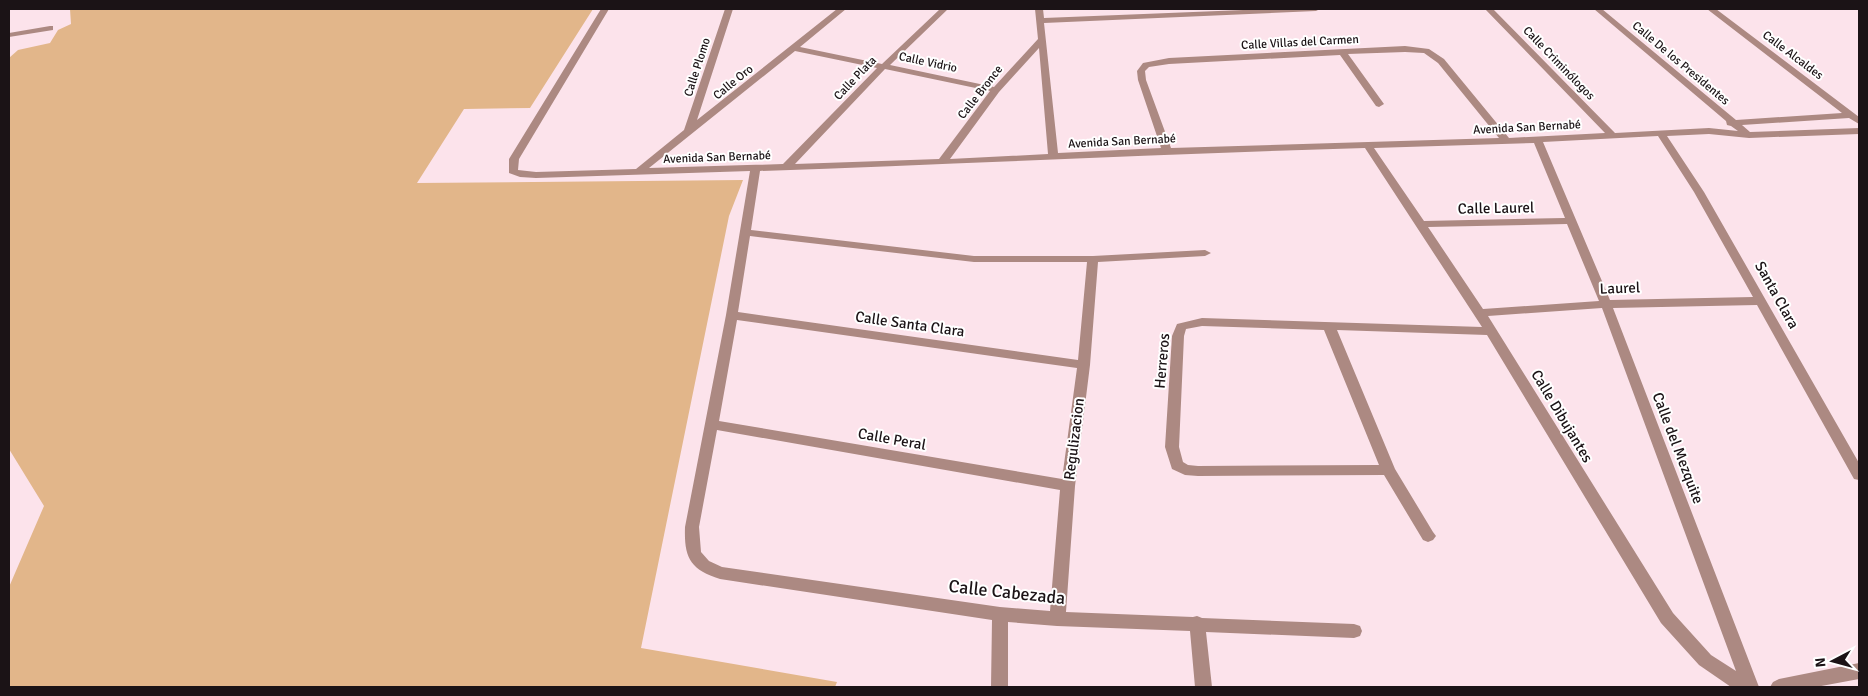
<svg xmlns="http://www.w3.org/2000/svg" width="1868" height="696" font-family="Signika,sans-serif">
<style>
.green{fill:#e2b68a}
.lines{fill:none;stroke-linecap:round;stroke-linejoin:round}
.street{fill:#ac8982;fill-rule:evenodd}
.labels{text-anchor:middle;stroke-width:4;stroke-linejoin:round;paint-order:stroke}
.far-street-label{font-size:12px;fill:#1b1316;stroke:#fff}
.street-label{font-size:15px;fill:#1b1316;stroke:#fff}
.near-street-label{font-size:18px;fill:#1b1316;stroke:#fff}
</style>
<rect width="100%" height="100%" fill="#fce3eb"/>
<!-- green -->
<path class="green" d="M 70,9 L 593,9 L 530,108 L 464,109 L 417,183 L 743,180 L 729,216 L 641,648 L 837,682 L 835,687 L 9,687 L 9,587 L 44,506 L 9,449 L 9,58 L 18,50 L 50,43 L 58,30 L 71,24 Z"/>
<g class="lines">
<!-- street -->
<path class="street" d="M 601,9 L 609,9 L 519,159 L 518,170 L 536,172 L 636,169 L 684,130 L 725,9 L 733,9 L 697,120 L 837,9 L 846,9 L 800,47 L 882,64 L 940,9 L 948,9 L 890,65 L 994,87 L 1038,39 L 1035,9 L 1043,9 L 1044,18 L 1268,9 L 1320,9 L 1316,11 L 1044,23 L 1058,153 L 1161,148 L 1138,80 L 1137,71 L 1143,63 L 1169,58 L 1405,46 L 1429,49 L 1444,59 L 1509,138 L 1605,133 L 1485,9 L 1493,9 L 1615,133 L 1709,128 L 1738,131 L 1731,126 L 1727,125 L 1726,121 L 1594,9 L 1602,9 L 1736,120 L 1842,113 L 1707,9 L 1716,9 L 1859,117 L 1859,124 L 1849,118 L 1742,125 L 1750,132 L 1859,128 L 1859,134 L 1749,138 L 1709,134 L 1667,136 L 1704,192 L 1859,463 L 1859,480 L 1854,479 L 1757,305 L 1613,308 L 1759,687 L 1731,687 L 1699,665 L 1661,623 L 1487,335 L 1337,330 L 1395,469 L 1433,532 L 1436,536 L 1433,540 L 1428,542 L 1423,540 L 1384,475 L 1198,476 L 1185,475 L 1172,469 L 1165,447 L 1172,336 L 1177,324 L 1202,318 L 1482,327 L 1365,148 C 1163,154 961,164 760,171 L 751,230 L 974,256 L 1093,256 L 1205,250 L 1211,253 L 1205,256 L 1098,262 L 1090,365 L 1075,486 L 1066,612 L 1193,617 L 1197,616 L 1202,618 L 1354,624 L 1360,626 L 1362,631 L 1360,636 L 1354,638 L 1206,632 L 1212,687 L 1195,687 L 1190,631 L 1057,626 L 1008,622 L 1008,687 L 991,687 L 992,620 L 720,579 C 690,569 684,558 685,527 L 726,315 L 750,171 L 536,178 L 520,177 L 509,173 L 509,159 ZM 1039,48 L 1048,154 L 950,159 L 999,92 ZM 795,51 L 877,68 L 783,164 L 649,168 ZM 1405,52 L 1424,53 L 1438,63 L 1499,138 L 1171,148 L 1146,80 L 1145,71 L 1149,67 L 1169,64 L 1340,55 L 1376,106 L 1379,107 L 1384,104 L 1348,54 ZM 885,69 L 990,91 L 939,159 L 795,164 ZM 1658,136 L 1694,192 L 1753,297 L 1610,300 L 1543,142 ZM 1534,143 L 1565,218 L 1424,221 L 1374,148 ZM 1567,224 L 1599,301 L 1483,309 L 1428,227 ZM 750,236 L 974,262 L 1087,262 L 1078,360 L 738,312 ZM 1602,308 L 1736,671 L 1711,655 L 1673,613 L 1488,316 ZM 737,320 L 1077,368 L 1062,479 L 719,421 ZM 1202,326 L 1324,330 L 1379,465 L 1198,466 L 1188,465 L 1183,462 L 1179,447 L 1184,336 L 1186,329 ZM 717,430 L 1060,490 L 1050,611 L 1000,607 L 722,567 L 709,561 L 701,552 L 699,527 Z
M 50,26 L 53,26 L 53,30 L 9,37 L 9,33 Z
M 1859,663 L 1859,679 L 1816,687 L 1770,687 L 1773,682 L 1779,679 Z"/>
</g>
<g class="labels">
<!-- far-street labels -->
<g class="far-street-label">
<text transform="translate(1300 42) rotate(-3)" y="4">Calle Villas del Carmen</text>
<text transform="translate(1793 55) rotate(37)" y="4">Calle Alcaldes</text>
<text transform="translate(928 62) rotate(12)" y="4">Calle Vidrio</text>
<text transform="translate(1559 63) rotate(46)" y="4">Calle Criminólogos</text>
<text transform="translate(1681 63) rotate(40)" y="4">Calle De los Presidentes</text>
<text transform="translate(697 67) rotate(-72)" y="4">Calle Plomo</text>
<text transform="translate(855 78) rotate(-46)" y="4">Calle Plata</text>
<text transform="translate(733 82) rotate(-39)" y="4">Calle Oro</text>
<text transform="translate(980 92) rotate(-52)" y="4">Calle Bronce</text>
<text transform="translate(1527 127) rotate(-3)" y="4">Avenida San Bernabé</text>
<text transform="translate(1122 141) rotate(-3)" y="4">Avenida San Bernabé</text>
<text transform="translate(717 157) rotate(-2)" y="4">Avenida San Bernabé</text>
</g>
<!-- street labels -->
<g class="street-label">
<text transform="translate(1496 208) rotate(-1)" y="5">Calle Laurel</text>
<text transform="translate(1620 288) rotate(-2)" y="5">Laurel</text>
<text transform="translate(1777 295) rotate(61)" y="5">Santa Clara</text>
<text transform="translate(910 324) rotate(8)" y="5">Calle Santa Clara</text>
<text transform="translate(1162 361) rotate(-85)" y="5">Herreros</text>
<text transform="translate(1562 416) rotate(59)" y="5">Calle Dibujantes</text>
<text transform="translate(892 439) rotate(10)" y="5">Calle Peral</text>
<text transform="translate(1074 439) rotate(-83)" y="5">Regulizacion</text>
<text transform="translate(1678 448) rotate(69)" y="5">Calle del Mezquite</text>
</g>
<!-- near-street labels -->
<g class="near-street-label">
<text transform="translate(1007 592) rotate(6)" y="6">Calle Cabezada</text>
</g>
</g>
<!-- border -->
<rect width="1868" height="696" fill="none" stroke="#1b1316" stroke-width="20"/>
<!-- north arrow -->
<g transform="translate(1833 661) rotate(264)" stroke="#ffffff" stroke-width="4" paint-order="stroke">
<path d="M0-4L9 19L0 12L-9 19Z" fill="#1b1316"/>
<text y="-8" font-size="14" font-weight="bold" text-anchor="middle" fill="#1b1316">N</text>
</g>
</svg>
